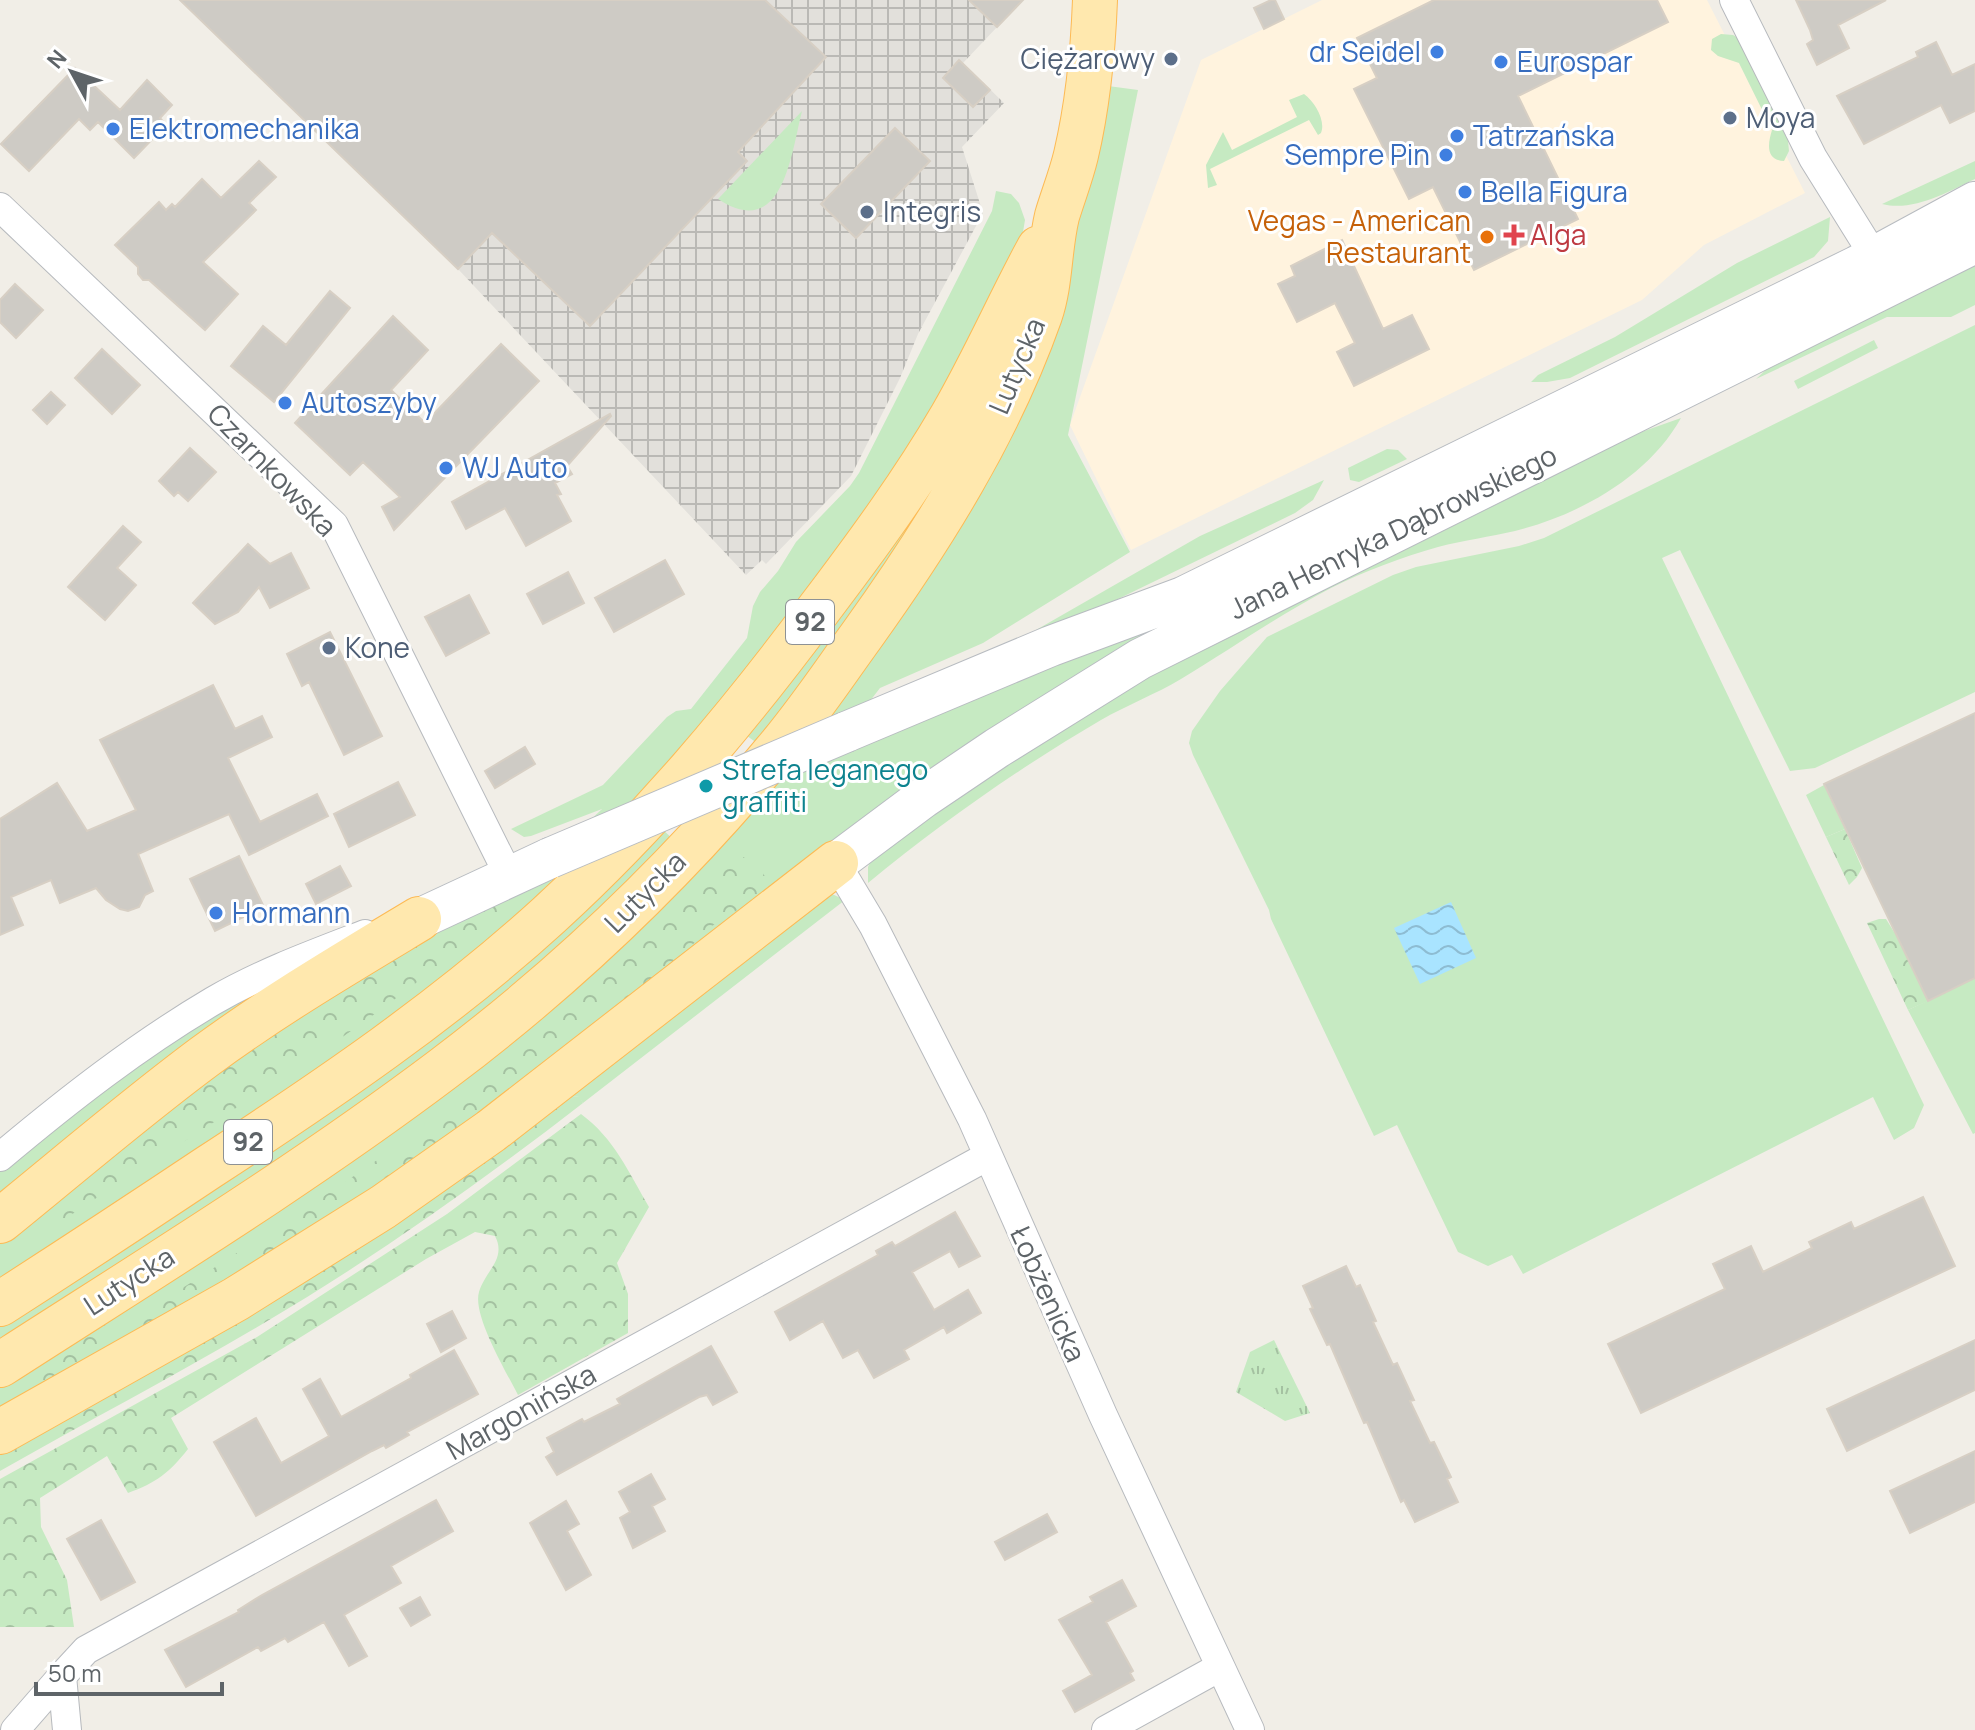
<svg xmlns="http://www.w3.org/2000/svg" width="1975" height="1730" font-family="Manrope,sans-serif">
<style>
.commercial{fill:#fff3de}
.industrial{fill:url(#industrial-grid)}
.grass{fill:#c6eac2}
.forest{fill:url(#forest-crowns)}
.park{fill:url(#park-tufts)}
.water{fill:url(#water-waves)}
.building{fill:#cecbc5;stroke:#d7cfc4;stroke-width:2}
.lines{fill:none;stroke-linecap:round;stroke-linejoin:round}
.street-casing{stroke:#b7babe;stroke-width:30}
.secondary-casing{stroke:#b8bcc1;stroke-width:42}
.primary-casing{stroke:#fdba54;stroke-width:46}
.street{stroke:#fff;stroke-width:28}
.secondary{stroke:#fff;stroke-width:40}
.primary{stroke:#ffe8ae;stroke-width:44}
.secondary-bridge-casing{stroke:#b8bcc1;stroke-width:42;stroke-linecap:butt}
.secondary-bridge{stroke:#fff;stroke-width:40}
.shop-dot{fill:#3f7fe0;stroke:#fff;stroke-width:3}
.service-dot{fill:#5c6f8a;stroke:#fff;stroke-width:3}
.health-dot{fill:#e0444e;stroke:#fff;stroke-width:3}
.food-dot{fill:#e8710a;stroke:#fff;stroke-width:3}
.culture-dot{fill:#0f9aa8;stroke:#fff;stroke-width:3}
.labels{text-anchor:middle;stroke-width:6;stroke-linejoin:round;paint-order:stroke}
.shield{fill:#fff;stroke:#8e9295;stroke-width:2}
.shield-label{font-size:26px;font-weight:bold;fill:#5e6468}
.shop-label{font-size:28px;fill:#366cbe;stroke:#fff;text-anchor:start}
.service-label{font-size:28px;fill:#4e5e75;stroke:#fff;text-anchor:start}
.food-label{font-size:28px;fill:#c56008;stroke:#fff;text-anchor:end}
.health-label{font-size:28px;fill:#be3a42;stroke:#fff;text-anchor:start}
.street-label{font-size:28px;fill:#5e6468;stroke:#fff}
.culture-label{font-size:28px;fill:#0d838f;stroke:#fff;text-anchor:start}
</style>
<defs>
<pattern id="industrial-grid" width="8" height="8" patternUnits="userSpaceOnUse" patternTransform="scale(2)"><rect width="8" height="8" fill="#e2e0db"/><path d="M0 4h8M4 0v8" fill="none" stroke="#bab9b5"/></pattern>
<pattern id="forest-crowns" width="20" height="18" patternUnits="userSpaceOnUse" patternTransform="scale(2)"><rect width="20" height="18" fill="#c6eac2"/><path d="M2 6a3 3 0 1 1 6 0M12 15a3 3 0 1 1 6 0" fill="none" stroke="#a4c1a1"/></pattern>
<pattern id="park-tufts" width="24" height="20" patternUnits="userSpaceOnUse" patternTransform="scale(2)"><rect width="24" height="20" fill="#c6eac2"/><path d="M3 7l-1-3M5 7V3M7 7l1-3M15 17l-1-3M17 17v-4M19 17l1-3" fill="none" stroke="#a4c1a1"/></pattern>
<pattern id="water-waves" width="16" height="10" patternUnits="userSpaceOnUse" patternTransform="scale(2)"><rect width="16" height="10" fill="#a9e4ff"/><path d="M0 5q4-4 8 0t8 0" fill="none" stroke="#8dbcd2"/></pattern>
</defs>
<rect width="100%" height="100%" fill="#f1eee7"/>
<!-- commercial -->
<path class="commercial" d="M 1322,0 L 1707,0 L 1805,193 L 1704,245 L 1642,300 L 1131,550 L 1070,425 L 1201,60 Z"/>
<!-- industrial -->
<path class="industrial" d="M 180,0 L 1009,0 L 1016,7 L 963,63 L 1004,103 L 962,147 L 983,213 L 918,334 L 900,378 L 851,476 L 766,564 L 762,560 L 746,575 L 458,269 Z"/>
<!-- grass -->
<path class="grass" d="M 1721,34 L 1733,35 L 1740,39 L 1787,131 L 1789,151 L 1784,161 C 1765,160 1768,143 1772,130 L 1739,63 L 1718,56 L 1711,50 L 1712,39 Z
M 1108,86 L 1138,90 L 1068,435 L 1130,552 L 983,643 L 880,688 L 829,754 L 1269,578 L 537,1078 L 0,1416 L 0,1383 L 86,1328 L 768,785 L 1070,258 Z
M 1304,94 C 1315,102 1326,121 1321,133 L 1318,135 L 1309,120 L 1210,169 L 1217,185 L 1208,188 L 1206,165 L 1223,132 L 1232,150 L 1297,117 L 1289,100 Z
M 802,111 C 791,154 783,242 718,199 Z
M 1975,161 L 1975,179 C 1948,192 1913,212 1882,204 Z
M 996,191 L 1011,194 L 1019,203 L 1025,220 L 1023,232 L 993,300 L 902,466 L 656,787 L 446,981 L 0,1285 L 0,1239 L 509,897 L 602,809 L 531,836 L 524,837 L 511,829 L 603,785 L 667,717 L 676,711 L 691,709 L 747,638 L 753,606 L 760,592 L 778,571 L 796,542 L 850,486 L 859,473 L 992,211 Z
M 1830,217 L 1828,241 L 1814,257 L 1570,378 L 1547,382 L 1531,382 L 1538,375 L 1615,337 L 1737,263 Z
M 1975,262 L 1975,305 L 1951,317 L 1887,317 L 1756,379 L 1769,367 Z
M 1975,325 L 1975,692 L 1815,768 L 1790,771 L 1680,550 L 1662,558 L 1924,1105 L 1914,1128 L 1894,1140 L 1873,1097 L 1523,1274 L 1512,1255 L 1488,1266 L 1458,1252 L 1397,1125 L 1374,1136 L 1271,919 L 1269,910 L 1193,755 L 1189,743 L 1192,731 L 1220,691 L 1267,637 L 1393,575 L 1416,567 L 1519,546 L 1544,538 Z
M 1874,340 L 1878,348 L 1798,389 L 1794,381 Z
M 1681,418 C 1648,477 1579,515 1515,531 C 1490,537 1464,540 1438,547 C 1402,557 1365,571 1331,588 C 1277,616 1233,648 1181,679 C 1156,694 1127,705 1101,720 C 1019,768 941,823 868,883 L 868,867 L 876,850 L 1111,692 L 1593,449 Z
M 1387,449 L 1398,450 L 1407,459 L 1359,482 L 1350,480 L 1348,468 Z
M 1324,480 L 1313,500 L 1295,513 L 1083,616 L 1015,642 L 1200,536 Z
M 928,484 L 943,487 L 761,746 L 743,733 Z
M 1824,785 L 1845,829 L 1826,837 L 1806,795 Z
M 660,827 L 676,842 L 427,1062 L 0,1347 L 0,1321 Z
M 823,894 L 832,894 L 845,900 L 583,1103 L 579,1097 L 564,1095 Z
M 1975,978 L 1975,1133 L 1973,1134 L 1908,1010 Z
M 274,982 L 0,1202 L 0,1170 L 30,1144 L 183,1033 Z"/>
<!-- forest -->
<path class="forest" d="M 1845,829 L 1862,868 L 1857,877 L 1849,885 L 1826,837 Z
M 733,853 C 749,858 766,869 768,887 L 761,895 L 712,926 L 667,969 L 572,1041 L 529,1070 L 506,1094 L 467,1120 L 425,1158 L 139,1338 L 42,1383 L 22,1390 L 16,1388 L 17,1383 C 44,1360 77,1343 107,1324 L 117,1330 C 235,1254 357,1179 469,1093 C 564,1020 650,939 733,853 Z
M 500,901 L 506,907 C 372,1032 209,1121 59,1223 L 28,1236 L 17,1226 L 164,1107 L 370,964 Z
M 1879,919 L 1886,919 L 1901,943 L 1928,1001 L 1908,1010 L 1867,923 Z
M 564,1095 L 580,1097 L 583,1103 C 481,1182 376,1257 264,1323 C 178,1374 88,1421 0,1471 L 0,1448 Z
M 581,1114 C 614,1138 629,1173 649,1207 L 617,1263 L 628,1294 L 628,1333 L 518,1395 C 507,1373 472,1315 479,1292 C 485,1271 507,1259 495,1236 L 475,1232 L 426,1259 L 171,1418 L 188,1449 C 170,1472 156,1483 128,1493 L 107,1456 L 40,1498 L 41,1527 L 67,1580 L 74,1627 L 0,1627 L 0,1479 L 257,1337 L 447,1214 Z"/>
<!-- park -->
<path class="park" d="M 1274,1340 L 1310,1413 L 1285,1421 L 1236,1392 L 1250,1352 Z"/>
<!-- water -->
<path class="water" d="M 1451,902 L 1476,958 L 1420,984 L 1394,928 Z"/>
<!-- building -->
<path class="building" d="M 180,0 L 765,0 L 826,57 L 738,152 L 747,161 L 590,326 L 492,233 L 458,269 Z
M 969,0 L 1023,0 L 997,27 Z
M 1271,0 L 1275,0 L 1284,19 L 1264,29 L 1254,8 Z
M 1434,0 L 1657,0 L 1668,22 L 1518,96 L 1578,219 L 1474,270 L 1433,187 L 1409,199 L 1354,89 L 1377,78 L 1357,38 Z
M 1796,0 L 1886,0 L 1838,25 L 1849,48 L 1817,65 L 1807,44 L 1813,40 L 1810,30 Z
M 1936,42 L 1952,75 L 1975,64 L 1975,111 L 1950,123 L 1941,105 L 1864,144 L 1837,96 L 1918,57 L 1916,52 Z
M 959,60 L 990,90 L 973,107 L 943,78 Z
M 75,68 L 120,110 L 147,80 L 172,105 L 160,118 L 166,125 L 134,158 L 98,122 L 90,130 L 79,119 L 29,171 L 1,144 Z
M 895,128 L 930,161 L 856,238 L 821,204 Z
M 259,161 L 276,177 L 249,203 L 256,210 L 203,262 L 238,294 L 205,330 L 149,280 L 143,280 L 138,274 L 138,267 L 115,245 L 159,202 L 166,210 L 172,204 L 175,207 L 202,179 L 221,198 Z
M 1342,240 L 1383,329 L 1412,315 L 1429,349 L 1354,386 L 1337,352 L 1355,343 L 1335,303 L 1297,322 L 1278,284 L 1295,276 L 1291,266 Z
M 15,284 L 43,310 L 16,338 L 0,322 L 0,300 Z
M 330,291 L 350,308 L 274,402 L 231,366 L 263,326 L 286,345 Z
M 393,316 L 428,350 L 391,390 L 425,423 L 501,344 L 539,381 L 394,530 L 382,507 L 400,497 L 363,462 L 350,475 L 295,423 Z
M 102,349 L 140,385 L 112,414 L 75,378 Z
M 51,392 L 65,405 L 47,424 L 33,410 Z
M 610,414 L 611,416 L 567,466 L 572,474 L 555,483 L 561,494 L 557,495 L 571,521 L 526,546 L 505,508 L 466,529 L 452,502 Z
M 190,448 L 216,472 L 188,501 L 178,492 L 174,496 L 159,481 Z
M 123,526 L 141,542 L 117,568 L 136,585 L 105,620 L 68,587 Z
M 248,544 L 270,564 L 291,553 L 309,588 L 270,608 L 259,587 L 238,612 L 215,624 L 193,603 Z
M 665,560 L 684,594 L 614,632 L 595,598 Z
M 568,572 L 584,603 L 543,624 L 527,594 Z
M 469,595 L 489,633 L 446,656 L 425,617 Z
M 330,632 L 382,736 L 344,755 L 309,682 L 302,686 L 287,654 Z
M 213,685 L 235,729 L 262,716 L 272,737 L 228,758 L 260,822 L 317,794 L 328,816 L 249,855 L 229,814 L 138,854 L 153,891 L 145,895 L 139,907 L 128,911 L 120,909 L 106,900 L 96,888 L 60,903 L 51,880 L 11,897 L 23,925 L 0,935 L 0,819 L 57,783 L 87,831 L 136,810 L 100,740 Z
M 1975,713 L 1975,978 L 1928,1001 L 1824,784 Z
M 525,747 L 535,764 L 495,788 L 485,771 Z
M 398,782 L 415,815 L 349,847 L 334,814 Z
M 239,856 L 264,907 L 215,931 L 190,879 Z
M 340,866 L 351,886 L 316,904 L 306,884 Z
M 1923,1197 L 1955,1266 L 1641,1413 L 1608,1344 L 1725,1289 L 1713,1264 L 1751,1246 L 1763,1272 L 1812,1248 L 1809,1242 L 1851,1222 L 1854,1229 Z
M 955,1212 L 980,1256 L 959,1267 L 950,1251 L 912,1272 L 934,1310 L 968,1290 L 981,1313 L 947,1333 L 944,1327 L 904,1350 L 909,1359 L 874,1378 L 858,1350 L 843,1358 L 823,1321 L 790,1340 L 775,1312 L 878,1255 L 876,1251 L 892,1242 L 895,1246 Z
M 1346,1266 L 1356,1287 L 1360,1285 L 1376,1321 L 1373,1322 L 1393,1365 L 1397,1363 L 1414,1400 L 1410,1401 L 1430,1443 L 1434,1442 L 1451,1477 L 1447,1479 L 1458,1502 L 1415,1522 L 1404,1500 L 1401,1502 L 1367,1422 L 1364,1423 L 1330,1344 L 1327,1345 L 1310,1309 L 1313,1308 L 1303,1286 Z
M 452,1311 L 466,1338 L 441,1352 L 427,1324 Z
M 1975,1340 L 1975,1390 L 1847,1451 L 1827,1409 Z
M 711,1346 L 737,1392 L 713,1405 L 707,1395 L 699,1397 L 557,1475 L 546,1457 L 554,1452 L 547,1438 L 582,1419 L 584,1422 L 620,1404 L 617,1399 Z
M 454,1350 L 478,1394 L 407,1432 L 409,1435 L 386,1448 L 384,1445 L 372,1451 L 256,1516 L 214,1442 L 256,1418 L 281,1463 L 329,1436 L 303,1389 L 320,1379 L 341,1417 L 411,1378 L 410,1375 Z
M 1975,1451 L 1975,1502 L 1910,1533 L 1890,1491 Z
M 651,1474 L 665,1499 L 652,1506 L 665,1531 L 633,1548 L 620,1518 L 630,1512 L 619,1492 Z
M 436,1500 L 453,1531 L 391,1566 L 401,1583 L 344,1615 L 367,1656 L 349,1666 L 324,1622 L 288,1642 L 285,1638 L 261,1651 L 258,1647 L 186,1687 L 165,1650 L 239,1612 L 238,1610 L 262,1595 Z
M 566,1501 L 579,1524 L 567,1531 L 591,1575 L 566,1590 L 530,1523 Z
M 1047,1514 L 1057,1532 L 1005,1560 L 995,1542 Z
M 101,1520 L 135,1582 L 101,1600 L 67,1539 Z
M 1122,1580 L 1136,1606 L 1106,1622 L 1133,1671 L 1130,1673 L 1134,1680 L 1075,1712 L 1063,1691 L 1092,1675 L 1059,1620 L 1093,1602 L 1090,1597 Z
M 420,1597 L 430,1615 L 411,1626 L 400,1608 Z"/>
<g class="lines">
<!-- street casing -->
<g class="street-casing">
<path id="street" d="M 1734,0 L 1813,158 L 1874,256
M 0,207 L 334,525 L 509,876
M 836,863 L 873,925 L 972,1119 L 1103,1415 L 1250,1730
M 0,1157 C 68,1100 137,1046 213,1001 C 261,973 313,954 365,934
M 62,1676 L 86,1650 L 988,1156
M 15,1730 L 62,1676 L 67,1730
M 1106,1730 L 1220,1667"/>
</g>
<!-- secondary casing -->
<g class="secondary-casing">
<path id="secondary" d="M 846,732 L 1051,646 L 1183,597 L 1857,266 L 1975,202
M 836,863 L 923,798 L 997,748 L 1140,659 L 1975,243
M 419,919 L 550,858"/>
</g>
<!-- primary casing -->
<g class="primary-casing">
<path id="primary" d="M 0,1221 C 68,1166 134,1109 204,1057 C 273,1006 346,963 419,919
M 0,1304 C 70,1259 140,1213 209,1167 C 327,1090 445,1010 549,915 C 651,822 737,719 819,609 C 866,547 913,483 952,416 C 984,361 1009,303 1039,248
M 0,1365 C 149,1269 301,1176 443,1069 C 564,978 677,870 774,753 C 806,716 833,675 862,635 C 933,536 999,431 1040,315 C 1051,283 1049,249 1057,216 C 1063,196 1071,176 1076,155 C 1088,104 1093,52 1095,0
M 0,1432 L 236,1299 L 383,1207 L 491,1131 L 836,863"/>
</g>
<!-- street -->
<use href="#street" class="street"/>
<!-- secondary -->
<use href="#secondary" class="secondary"/>
<!-- primary -->
<use href="#primary" class="primary"/>
<!-- secondary-bridge casing -->
<g class="secondary-bridge-casing">
<path id="secondary-bridge" d="M 550,858 L 846,732"/>
</g>
<!-- secondary-bridge -->
<use href="#secondary-bridge" class="secondary-bridge"/>
</g>
<!-- markers -->
<g class="shop-dot">
<circle cx="1437" cy="52" r="8"/>
<circle cx="1501" cy="62" r="8"/>
<circle cx="113" cy="129" r="8"/>
<circle cx="1457" cy="136" r="8"/>
<circle cx="1446" cy="155" r="8"/>
<circle cx="1465" cy="192" r="8"/>
<circle cx="285" cy="403" r="8"/>
<circle cx="446" cy="468" r="8"/>
<circle cx="216" cy="913" r="8"/>
</g>
<g class="service-dot">
<circle cx="1171" cy="59" r="8"/>
<circle cx="1730" cy="118" r="8"/>
<circle cx="867" cy="212" r="8"/>
<circle cx="329" cy="648" r="8"/>
</g>
<path class="health-dot" d="M1510 223h8v8h8v8h-8v8h-8v-8h-8v-8h8z"/>
<circle class="food-dot" cx="1487" cy="237" r="8"/>
<circle class="culture-dot" cx="706" cy="786" r="8"/>
<g class="labels">
<!-- shield labels -->
<g class="shield">
<rect x="786" y="600" width="48" height="44" rx="6"/>
<rect x="224" y="1120" width="48" height="44" rx="6"/>
</g>
<g class="shield-label">
<text x="810" y="631">92</text>
<text x="248" y="1151">92</text>
</g>
<!-- shop labels -->
<g class="shop-label">
<text x="1421" y="62" text-anchor="end">dr Seidel</text>
<text x="1517" y="72">Eurospar</text>
<text x="129" y="139">Elektromechanika</text>
<text x="1473" y="146">Tatrzańska</text>
<text x="1430" y="165" text-anchor="end">Sempre Pin</text>
<text x="1481" y="202">Bella Figura</text>
<text x="301" y="413">Autoszyby</text>
<text x="462" y="478">WJ Auto</text>
<text x="232" y="923">Hormann</text>
</g>
<!-- service labels -->
<g class="service-label">
<text x="1155" y="69" text-anchor="end">Ciężarowy</text>
<text x="1746" y="128">Moya</text>
<text x="883" y="222">Integris</text>
<text x="345" y="658">Kone</text>
</g>
<!-- food labels -->
<g class="food-label">
<text x="1471" y="231">Vegas - American<tspan x="1471" dy="32">Restaurant</tspan></text>
</g>
<!-- health labels -->
<g class="health-label">
<text x="1530" y="245">Alga</text>
</g>
<!-- street labels -->
<g class="street-label">
<text transform="translate(1017 366) rotate(-67)" y="10">Lutycka</text>
<text transform="translate(272 470) rotate(46)" y="10">Czarnkowska</text>
<text transform="translate(1393 532) rotate(-26)" y="10">Jana Henryka Dąbrowskiego</text>
<text transform="translate(645 892) rotate(-45)" y="10">Lutycka</text>
<text transform="translate(129 1281) rotate(-33)" y="10">Lutycka</text>
<text transform="translate(1048 1294) rotate(66)" y="10">Łobżenicka</text>
<text transform="translate(521 1412) rotate(-29)" y="10">Margonińska</text>
</g>
<!-- culture labels -->
<g class="culture-label">
<text x="722" y="780">Strefa leganego<tspan x="722" dy="32">graffiti</tspan></text>
</g>
</g>
<!-- north arrow -->
<g transform="translate(72 72) rotate(310)" stroke="#ffffff" stroke-width="6" paint-order="stroke">
<path d="M0-6L14 30L0 20L-14 30Z" fill="#5e6468"/>
<text y="-12" font-size="22" font-weight="bold" text-anchor="middle" fill="#5e6468">N</text>
</g>
<!-- scale -->
<path d="M36 1682v12h186v-12" fill="none" stroke="#5e6468" stroke-width="4"/>
<text x="48" y="1682" font-size="24" fill="#5e6468" stroke="#ffffff" stroke-width="6" paint-order="stroke">50 m</text>
</svg>
